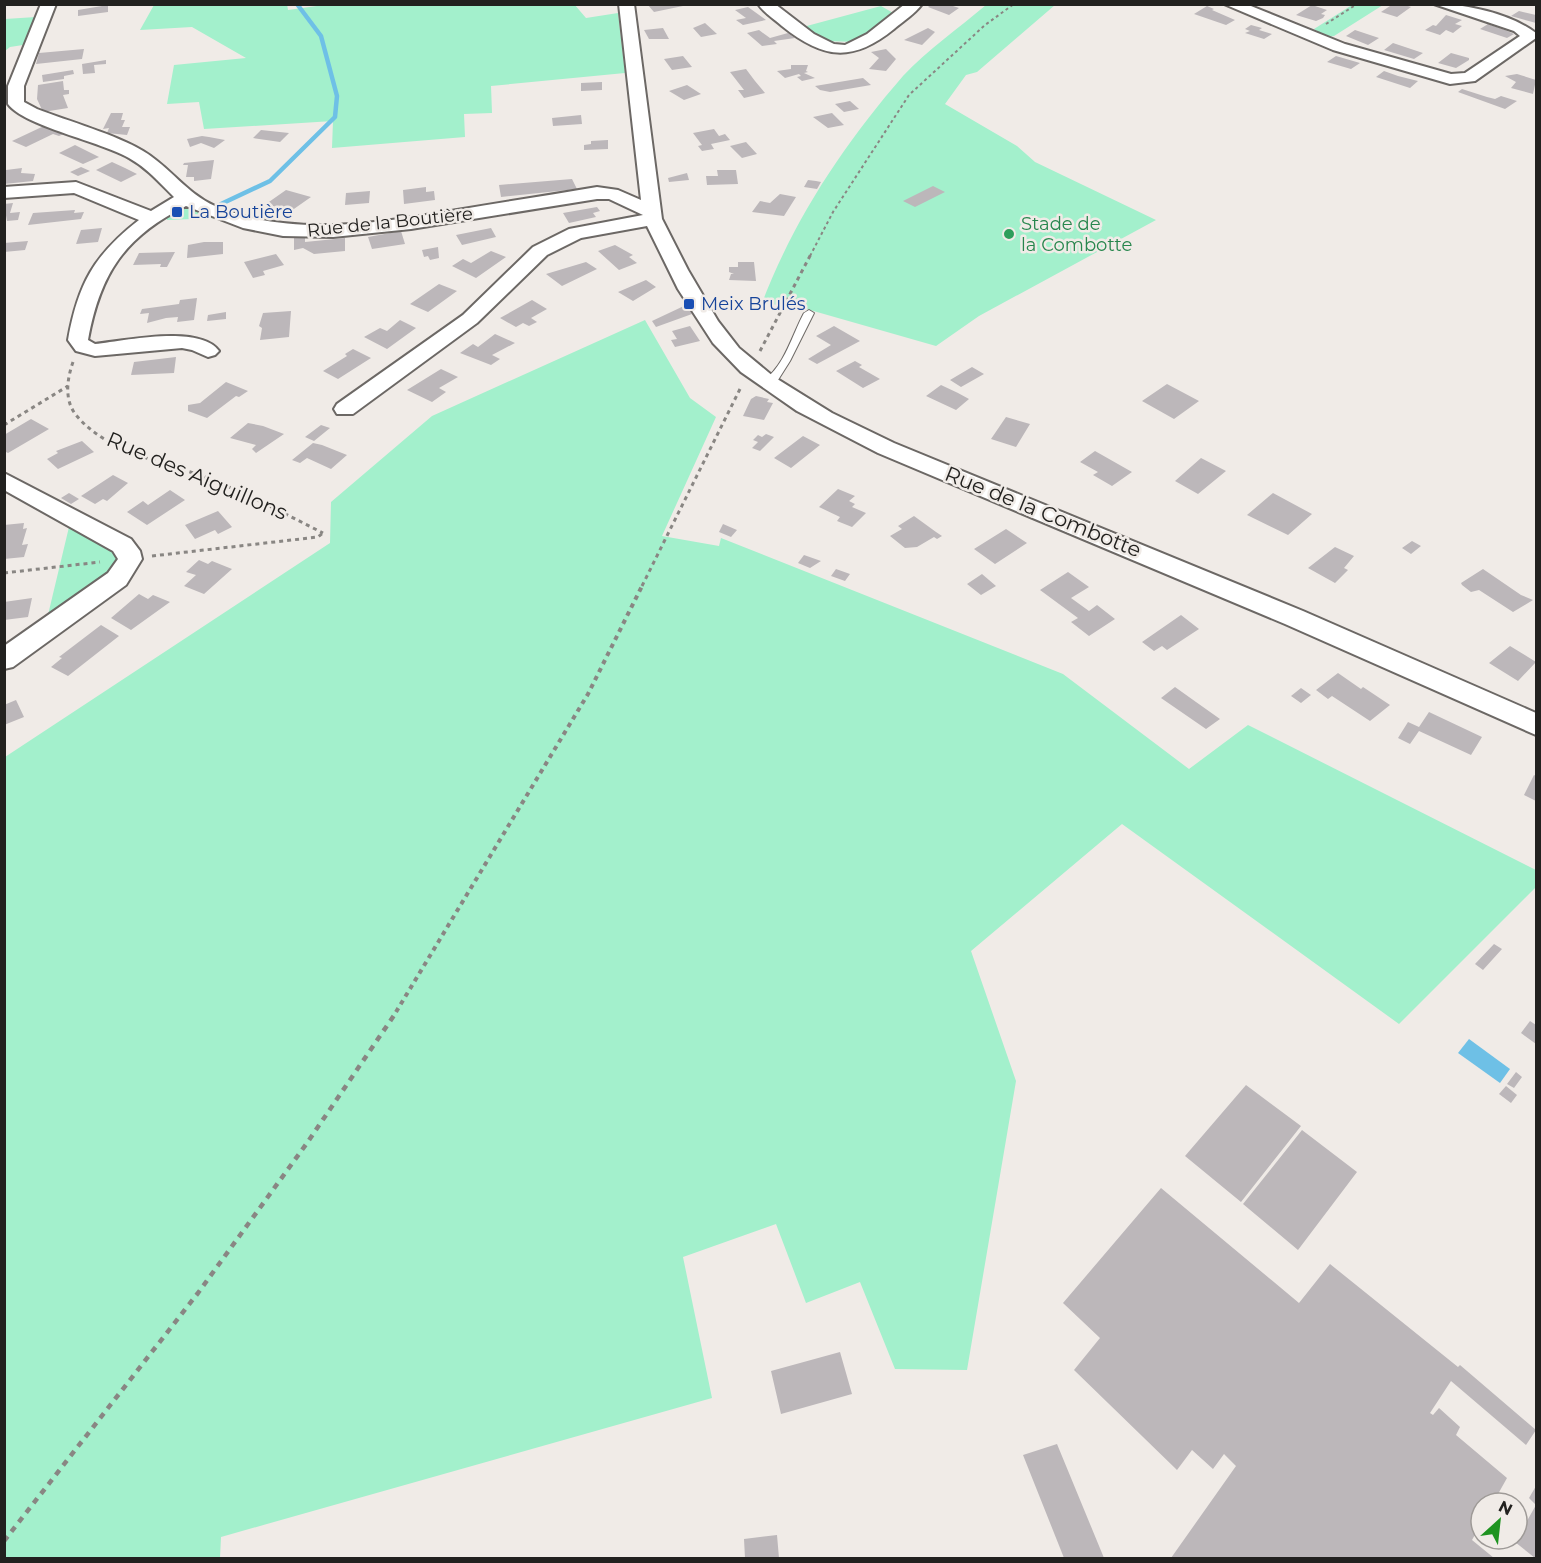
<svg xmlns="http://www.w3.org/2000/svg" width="1541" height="1563" font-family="Montserrat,sans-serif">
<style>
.green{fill:#a3f0cc}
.water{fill:#6ec0e6}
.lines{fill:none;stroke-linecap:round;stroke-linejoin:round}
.stream{stroke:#6ec0e6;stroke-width:4.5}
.building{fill:#bcb7ba}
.service-casing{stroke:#6c6865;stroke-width:2}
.minor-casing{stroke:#6c6865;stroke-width:4}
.path-far3{stroke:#898683;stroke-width:2;stroke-dasharray:3 3;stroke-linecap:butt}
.path-far2{stroke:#898683;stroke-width:3;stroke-dasharray:4 4;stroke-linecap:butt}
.path-far1{stroke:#898683;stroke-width:4;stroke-dasharray:4.5 4.5;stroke-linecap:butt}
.path{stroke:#898683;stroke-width:4.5;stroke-dasharray:6 6;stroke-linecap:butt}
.service{fill:#fff;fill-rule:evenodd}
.minor{fill:#fff;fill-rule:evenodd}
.transit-dot{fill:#1a4fb4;stroke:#f0ebe7;stroke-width:2}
.leisure-dot{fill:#2e9e5b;stroke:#f0ebe7;stroke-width:2}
.labels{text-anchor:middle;stroke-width:5;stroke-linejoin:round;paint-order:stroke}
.far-transit-label{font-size:18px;fill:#164399;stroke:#f0ebe7;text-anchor:start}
.far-street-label{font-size:18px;fill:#22211f;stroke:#f0ebe7}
.far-leisure-label{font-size:18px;fill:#27864d;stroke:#f0ebe7;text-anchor:start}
.street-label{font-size:21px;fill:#22211f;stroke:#f0ebe7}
</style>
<rect width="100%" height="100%" fill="#f0ebe7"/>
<!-- green -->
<path class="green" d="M 287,4 L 288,10 L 331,4 L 574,4 L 586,18 L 618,13 L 625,73 L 491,86 L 492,113 L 464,114 L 465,137 L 332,148 L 333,121 L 204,129 L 199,102 L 167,104 L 174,65 L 246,58 L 192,27 L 140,30 L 154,5 Z
M 986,5 L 1055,5 L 977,72 L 966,75 L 945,104 L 1017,146 L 1035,162 L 1156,220 L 979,316 L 936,346 L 803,308 L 762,303 C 794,219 844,144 903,76 C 927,50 959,28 986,5 Z
M 1352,5 L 1383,5 L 1334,36 L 1326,37 L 1314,33 L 1317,31 L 1314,29 Z
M 881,6 L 895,14 L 858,42 L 823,41 L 803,27 Z
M 36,17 L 23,45 L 10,47 L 5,51 L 5,19 Z
M 187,207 L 191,207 L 217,218 L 167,220 L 166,217 L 171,212 L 176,214 L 183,211 L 179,209 Z
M 645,320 L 690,398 L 716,417 L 662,536 L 719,546 L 721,538 L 1063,674 L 1189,769 L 1248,725 L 1536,870 L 1536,887 L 1399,1024 L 1122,824 L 971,951 L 1016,1081 L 967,1370 L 895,1369 L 860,1282 L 806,1303 L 776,1224 L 683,1257 L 712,1398 L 221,1537 L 220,1558 L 5,1558 L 5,757 L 330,543 L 331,502 L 432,416 Z
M 69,527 L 112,551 L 117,558 L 113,570 L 47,619 Z"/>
<!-- water -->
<path class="water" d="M 1469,1039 L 1510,1069 L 1500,1083 L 1458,1053 Z"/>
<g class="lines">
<!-- stream -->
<path class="stream" d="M 221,204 L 270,181 L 335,117 L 337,96 L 321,36 L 297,4"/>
</g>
<!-- building -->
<path class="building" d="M 647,4 L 683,4 L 683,6 L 654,12 Z
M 931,4 L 947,4 L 959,8 L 949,15 L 928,7 Z
M 1393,4 L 1411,4 L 1408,6 L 1411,7 L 1397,17 L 1381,12 Z
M 108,5 L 108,12 L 78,16 L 78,10 Z
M 1312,5 L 1327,10 L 1321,14 L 1325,15 L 1323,18 L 1316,21 L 1296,15 Z
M 1207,6 L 1214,9 L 1212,10 L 1235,20 L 1226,25 L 1194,14 Z
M 748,7 L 766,20 L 743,25 L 736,20 L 746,18 L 735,10 Z
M 1519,11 L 1536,15 L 1536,23 L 1511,16 Z
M 1446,15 L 1462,20 L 1455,24 L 1462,26 L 1453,33 L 1446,30 L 1440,35 L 1425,30 L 1433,25 L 1436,26 Z
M 705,23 L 717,34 L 701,37 L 693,28 Z
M 1488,24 L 1505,30 L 1514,34 L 1507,38 L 1480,29 Z
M 1251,25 L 1262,28 L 1259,30 L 1272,34 L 1264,39 L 1245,33 L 1250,31 L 1245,29 Z
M 663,28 L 669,39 L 649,39 L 644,30 Z
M 928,28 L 935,32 L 922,45 L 904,40 Z
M 759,30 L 770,38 L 788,33 L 795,38 L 774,41 L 777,44 L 762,46 L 747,33 Z
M 1355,30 L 1379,38 L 1368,45 L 1346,36 Z
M 1393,43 L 1423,53 L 1414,59 L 1384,50 Z
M 84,49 L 82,59 L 36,64 L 39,53 Z
M 886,49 L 896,59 L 886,71 L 869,69 L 879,58 L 871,52 Z
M 1451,53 L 1469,58 L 1469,60 L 1456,68 L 1438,63 Z
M 683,56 L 692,67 L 672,70 L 664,59 Z
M 1336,56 L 1360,63 L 1351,69 L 1327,62 Z
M 106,60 L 106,64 L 94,65 L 95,73 L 83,74 L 82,64 Z
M 791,65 L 808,65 L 806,71 L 808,72 L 804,73 L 815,78 L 802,81 L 797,77 L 801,76 L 799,74 L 785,78 L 777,71 L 791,69 Z
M 746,69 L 755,81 L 765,93 L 744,98 L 738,90 L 744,90 L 730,72 Z
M 73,70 L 74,74 L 64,76 L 64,79 L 43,82 L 42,75 Z
M 1384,71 L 1398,76 L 1418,81 L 1410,88 L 1376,77 Z
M 1517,74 L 1536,80 L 1533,94 L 1511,88 L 1516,82 L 1505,76 Z
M 863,78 L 871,85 L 830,92 L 820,90 L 815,86 Z
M 63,81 L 64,90 L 69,90 L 69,94 L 63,95 L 68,108 L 43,112 L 37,99 L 38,85 Z
M 602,82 L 602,90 L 581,91 L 581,83 Z
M 687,85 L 701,94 L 684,100 L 669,91 Z
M 1462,89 L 1487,97 L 1495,99 L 1501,96 L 1517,101 L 1505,109 L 1458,92 Z
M 850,101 L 859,109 L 844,112 L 835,104 Z
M 111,113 L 123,113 L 121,120 L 125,120 L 122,127 L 130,127 L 127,135 L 107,133 L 109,128 L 103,129 Z
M 832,113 L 844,125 L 828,128 L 813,117 Z
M 581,115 L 582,124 L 553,126 L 552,118 Z
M 46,125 L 66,133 L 59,136 L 53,134 L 26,147 L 12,141 Z
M 714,129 L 719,136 L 725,134 L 730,140 L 711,144 L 714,149 L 702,151 L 698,146 L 702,145 L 693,133 Z
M 261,130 L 289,133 L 280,142 L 253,138 Z
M 202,136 L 209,137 L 225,140 L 214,148 L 201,143 L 190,147 L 187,139 Z
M 608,140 L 608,149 L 584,150 L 584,145 L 591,144 L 591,141 Z
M 746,142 L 757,154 L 742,158 L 730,146 Z
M 75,145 L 99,157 L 83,164 L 59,153 Z
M 214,160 L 211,179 L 194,181 L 194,177 L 186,177 L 188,165 L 183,165 L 184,163 Z
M 112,162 L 125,168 L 137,174 L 121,182 L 96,170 Z
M 81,167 L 90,171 L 78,176 L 70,172 Z
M 22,168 L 21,173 L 35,174 L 33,181 L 4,184 L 6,170 Z
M 717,170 L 736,170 L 738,184 L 707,185 L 706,176 L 718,176 Z
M 687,173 L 689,180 L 669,182 L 668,178 Z
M 572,179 L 577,189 L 501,197 L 499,185 Z
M 808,180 L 816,181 L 821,182 L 817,189 L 804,187 Z
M 933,186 L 945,192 L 915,207 L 903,201 Z
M 426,187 L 426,192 L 434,191 L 435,200 L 404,204 L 403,190 Z
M 286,190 L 311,197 L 291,211 L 266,204 Z
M 370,191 L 369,203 L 345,205 L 346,193 Z
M 780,194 L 796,197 L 784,216 L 752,212 L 760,201 L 770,203 Z
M 13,203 L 10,213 L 20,212 L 18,220 L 7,221 L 4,204 Z
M 597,207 L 600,211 L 593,213 L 596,217 L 569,223 L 563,213 Z
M 75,210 L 74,213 L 84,212 L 81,219 L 28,225 L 33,213 Z
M 102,228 L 98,242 L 76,244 L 81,230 Z
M 491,228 L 496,237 L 462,245 L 456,235 Z
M 401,231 L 405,244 L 372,249 L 368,237 Z
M 294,237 L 305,237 L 305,242 L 345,238 L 345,251 L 314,254 L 303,248 L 294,250 Z
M 28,241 L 25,250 L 4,252 L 4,243 Z
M 204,242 L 223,242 L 223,254 L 187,258 L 188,245 Z
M 615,245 L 633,255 L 629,257 L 637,263 L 619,270 L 598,251 Z
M 438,247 L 439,258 L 430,260 L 428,256 L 424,257 L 422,250 Z
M 491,251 L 506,257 L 476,278 L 452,266 L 463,259 L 471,263 Z
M 175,252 L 167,267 L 160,267 L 161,264 L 133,265 L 139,253 Z
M 276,254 L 284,265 L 263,271 L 265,275 L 253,278 L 244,262 Z
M 586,262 L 597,269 L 562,286 L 546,274 Z
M 738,262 L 754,262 L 756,281 L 729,280 L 731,274 L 734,274 L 729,272 L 729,267 L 738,267 Z
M 646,280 L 656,287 L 633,301 L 618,292 Z
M 439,284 L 457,291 L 428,312 L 410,304 Z
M 197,298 L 194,320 L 177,322 L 178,317 L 166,318 L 147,323 L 149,313 L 140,314 L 142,309 L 179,304 L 180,300 Z
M 532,300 L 547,309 L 531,318 L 537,322 L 529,326 L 523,323 L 516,327 L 500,318 Z
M 686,305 L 692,314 L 656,327 L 652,321 Z
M 291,311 L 289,337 L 260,340 L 262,328 L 259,326 L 263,313 Z
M 226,312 L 226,319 L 207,321 L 208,315 Z
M 400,320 L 416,328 L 387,349 L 364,337 L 380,328 L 387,331 Z
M 690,326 L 700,341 L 675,347 L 671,340 L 677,339 L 672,331 Z
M 834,326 L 860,341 L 817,364 L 808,359 L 831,345 L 816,336 Z
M 495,334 L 515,343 L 492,355 L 500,359 L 491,365 L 460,353 L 473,344 L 478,347 Z
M 353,349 L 371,358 L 338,379 L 323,371 L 347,356 L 345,354 Z
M 176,357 L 174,373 L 131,375 L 134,362 Z
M 855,361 L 862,365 L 859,367 L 880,379 L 863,388 L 836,371 Z
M 972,367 L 984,374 L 961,387 L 950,380 Z
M 441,369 L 458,377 L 439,388 L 446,392 L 432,402 L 407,390 Z
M 226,382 L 248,391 L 239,397 L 236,396 L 207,418 L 188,411 L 188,405 L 200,403 Z
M 1167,384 L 1199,401 L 1174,419 L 1142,401 Z
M 941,385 L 958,393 L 969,399 L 956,410 L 926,396 Z
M 756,396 L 769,399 L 767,402 L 773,403 L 764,420 L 743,416 L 751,399 Z
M 1006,417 L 1030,424 L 1016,447 L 991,439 Z
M 31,419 L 49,429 L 8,453 L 4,451 L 4,435 Z
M 248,423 L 263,426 L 284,434 L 256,453 L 252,449 L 256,445 L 230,438 Z
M 321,425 L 330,428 L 314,441 L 305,437 Z
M 766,434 L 774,437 L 760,451 L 752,448 L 758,442 L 753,440 L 758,435 L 762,437 Z
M 803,436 L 820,445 L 791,468 L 774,458 Z
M 82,441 L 94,452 L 58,469 L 47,459 L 58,453 L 56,451 Z
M 313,443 L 322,445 L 347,455 L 331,469 L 307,458 L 300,463 L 292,460 Z
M 1095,451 L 1132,472 L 1112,486 L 1093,475 L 1098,472 L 1080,462 Z
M 1201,458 L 1226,471 L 1198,494 L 1175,481 Z
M 113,475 L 128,483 L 107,501 L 103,499 L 95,504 L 81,496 Z
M 838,489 L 855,496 L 849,501 L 855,504 L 852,507 L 866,513 L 852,527 L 837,521 L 840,517 L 819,507 Z
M 170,490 L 185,500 L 147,525 L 127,512 L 143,501 L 148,505 Z
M 69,493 L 79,499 L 71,504 L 61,498 Z
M 1273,493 L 1312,514 L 1288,535 L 1247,515 Z
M 218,511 L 232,527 L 218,534 L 215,530 L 195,539 L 185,525 Z
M 914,516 L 936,532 L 942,536 L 937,539 L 934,537 L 917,547 L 905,548 L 890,536 L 902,529 L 898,526 Z
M 24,523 L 23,529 L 27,528 L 22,545 L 28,544 L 24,557 L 4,559 L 4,525 Z
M 723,524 L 737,530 L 731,537 L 719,532 Z
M 1006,529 L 1027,543 L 995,564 L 974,549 Z
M 1412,541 L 1421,546 L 1411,554 L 1402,548 Z
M 1335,547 L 1354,556 L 1344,568 L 1348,570 L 1335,583 L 1308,568 Z
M 804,555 L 821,561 L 810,568 L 798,563 Z
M 199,560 L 208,564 L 212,561 L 232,569 L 204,594 L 184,586 L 196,575 L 186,572 Z
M 836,569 L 850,574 L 845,581 L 831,576 Z
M 1483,569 L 1521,595 L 1533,600 L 1513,612 L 1479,590 L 1471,592 L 1462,585 L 1461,583 Z
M 1068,572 L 1089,587 L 1071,598 L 1089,611 L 1097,605 L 1115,619 L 1089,636 L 1071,622 L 1078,618 L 1040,590 Z
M 982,574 L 996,586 L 981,595 L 967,584 Z
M 139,594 L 148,599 L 153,595 L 170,602 L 131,630 L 111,618 Z
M 32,598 L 28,617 L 4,620 L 4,602 Z
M 1181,615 L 1199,629 L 1167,650 L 1162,646 L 1154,651 L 1142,642 Z
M 101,625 L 119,636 L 68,676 L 51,667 L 62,658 L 59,657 Z
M 1510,646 L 1536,662 L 1518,681 L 1489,663 Z
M 1338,673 L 1361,689 L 1363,687 L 1390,705 L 1370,721 L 1332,696 L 1328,699 L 1316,690 Z
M 1175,687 L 1196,702 L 1220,719 L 1206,729 L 1161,698 Z
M 1301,688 L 1311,695 L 1301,703 L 1291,696 Z
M 16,700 L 24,717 L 4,725 L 4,705 Z
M 1429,712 L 1482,737 L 1471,755 L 1419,731 L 1410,744 L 1398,738 L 1408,722 L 1419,727 Z
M 1534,775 L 1536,776 L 1536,801 L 1524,795 Z
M 1494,944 L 1502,949 L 1483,970 L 1475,964 Z
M 1530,1021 L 1536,1025 L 1536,1044 L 1521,1033 Z
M 1516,1072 L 1522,1077 L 1514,1088 L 1507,1084 Z
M 1246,1085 L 1301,1126 L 1241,1202 L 1185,1156 Z
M 1506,1086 L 1517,1095 L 1511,1103 L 1499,1094 Z
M 1302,1130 L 1357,1172 L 1298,1250 L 1243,1204 Z
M 1161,1188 L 1299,1303 L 1330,1264 L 1458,1367 L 1460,1365 L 1536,1430 L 1526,1445 L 1451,1381 L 1430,1413 L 1433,1415 L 1439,1408 L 1460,1427 L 1456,1435 L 1507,1478 L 1493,1503 L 1481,1503 L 1481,1524 L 1472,1540 L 1494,1558 L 1171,1558 L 1236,1466 L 1224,1454 L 1213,1469 L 1192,1450 L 1177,1470 L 1074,1370 L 1100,1338 L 1063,1303 Z
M 840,1352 L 852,1394 L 781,1414 L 771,1371 Z
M 1057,1444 L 1104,1558 L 1064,1558 L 1023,1455 Z
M 1536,1486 L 1536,1558 L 1535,1558 L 1515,1542 L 1536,1505 L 1529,1498 Z
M 777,1535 L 779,1558 L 745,1558 L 744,1539 Z"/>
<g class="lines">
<!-- service casing -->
<g class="service-casing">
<path id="service" d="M 809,310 L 814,313 L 790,361 L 778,380 L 772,384 L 764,384 L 764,380 C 785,365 792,335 804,313 Z"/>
</g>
<!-- minor casing -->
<g class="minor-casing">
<path id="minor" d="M 41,4 L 56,4 L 24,86 L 24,102 L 37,109 C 68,121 117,135 143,151 C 170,167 186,193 215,206 C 292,238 378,223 457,210 C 504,202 550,195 597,187 L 618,190 L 641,200 L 619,4 L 634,4 L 662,219 L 688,270 L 718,321 L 739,348 L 774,377 L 832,413 L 894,443 L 1303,611 L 1536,713 L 1536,735 L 1285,624 L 878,453 L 797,411 L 741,372 L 713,343 L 678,289 L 647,226 L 581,238 L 547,255 L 477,323 L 353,414 L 337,414 L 334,409 L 337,404 L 463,315 L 533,247 L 569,229 L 643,215 L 609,199 L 597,199 L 411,229 L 333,237 L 283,236 L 243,228 L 186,206 C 124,237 100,274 88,340 L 95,344 C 124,341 200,324 219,351 L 215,355 L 208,357 L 192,350 L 182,348 L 95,356 L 76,351 L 68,340 C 78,284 94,255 139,220 L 74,193 L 4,198 L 4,187 L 76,182 L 151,211 L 174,197 C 160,183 147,168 129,158 C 102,142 24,126 8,104 L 8,86 Z
M 758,4 L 775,4 L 814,34 L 834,44 L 845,45 L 867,34 L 905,4 L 922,4 C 915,14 903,21 894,29 C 852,63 823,59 782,26 C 774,19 764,13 758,4 Z
M 1224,4 L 1246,4 L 1345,44 L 1451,74 L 1465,73 L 1520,36 L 1514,31 L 1434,4 C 1466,4 1509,13 1536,33 L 1536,38 L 1475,81 L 1450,84 L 1333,50 Z
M 4,473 L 131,539 L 140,551 L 142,559 L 126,585 L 13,667 L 4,669 L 4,646 L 108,573 L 118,559 L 113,551 L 4,490 Z"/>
</g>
<!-- path-far3 -->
<path class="path-far3" d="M 1326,24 L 1357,4
M 810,256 L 833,212 L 909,95 L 985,25 L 1014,4"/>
<!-- path-far2 -->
<path class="path-far2" d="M 760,351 L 811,254
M 73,362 C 67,379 64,400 76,415 C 109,455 169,462 215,481 C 252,496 287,515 323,533
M 4,425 L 68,386
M 152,556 L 318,537 L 323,533
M 4,573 L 100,562
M 642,586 L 741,387"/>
<!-- path-far1 -->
<path class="path-far1" d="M 396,1012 L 588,694 L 643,584"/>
<!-- path -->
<path class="path" d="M 4,1541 L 198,1293 L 307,1143 L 397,1011"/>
<!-- service -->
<use href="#service" class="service"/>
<!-- minor -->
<use href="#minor" class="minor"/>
</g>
<!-- markers -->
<g class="transit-dot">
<rect x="171" y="206" width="12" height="12" rx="3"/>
<rect x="683" y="298" width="12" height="12" rx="3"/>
</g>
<circle class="leisure-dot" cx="1009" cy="234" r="6"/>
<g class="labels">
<!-- far-transit labels -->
<g class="far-transit-label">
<text x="189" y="218">La Boutière</text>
<text x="701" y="310">Meix Brulés</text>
</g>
<!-- far-street labels -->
<g class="far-street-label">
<text transform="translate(390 222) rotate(-6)" y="6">Rue de la Boutière</text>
</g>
<!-- far-leisure labels -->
<g class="far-leisure-label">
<text x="1021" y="230">Stade de<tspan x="1021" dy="21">la Combotte</tspan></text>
</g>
<!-- street labels -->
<g class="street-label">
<text transform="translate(197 476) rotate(23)" y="7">Rue des Aiguillons</text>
<text transform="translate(1043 512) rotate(22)" y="7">Rue de la Combotte</text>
</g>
</g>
<!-- border -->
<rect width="1541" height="1563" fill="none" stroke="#22211f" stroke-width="12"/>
<!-- north arrow -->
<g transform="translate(1499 1521) rotate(27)"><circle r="28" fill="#f0ebe7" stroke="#9e9a97" stroke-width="1.5"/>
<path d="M0-4.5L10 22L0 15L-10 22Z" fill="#1e9320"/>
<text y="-9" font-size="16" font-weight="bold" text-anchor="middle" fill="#22211f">N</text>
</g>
</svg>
